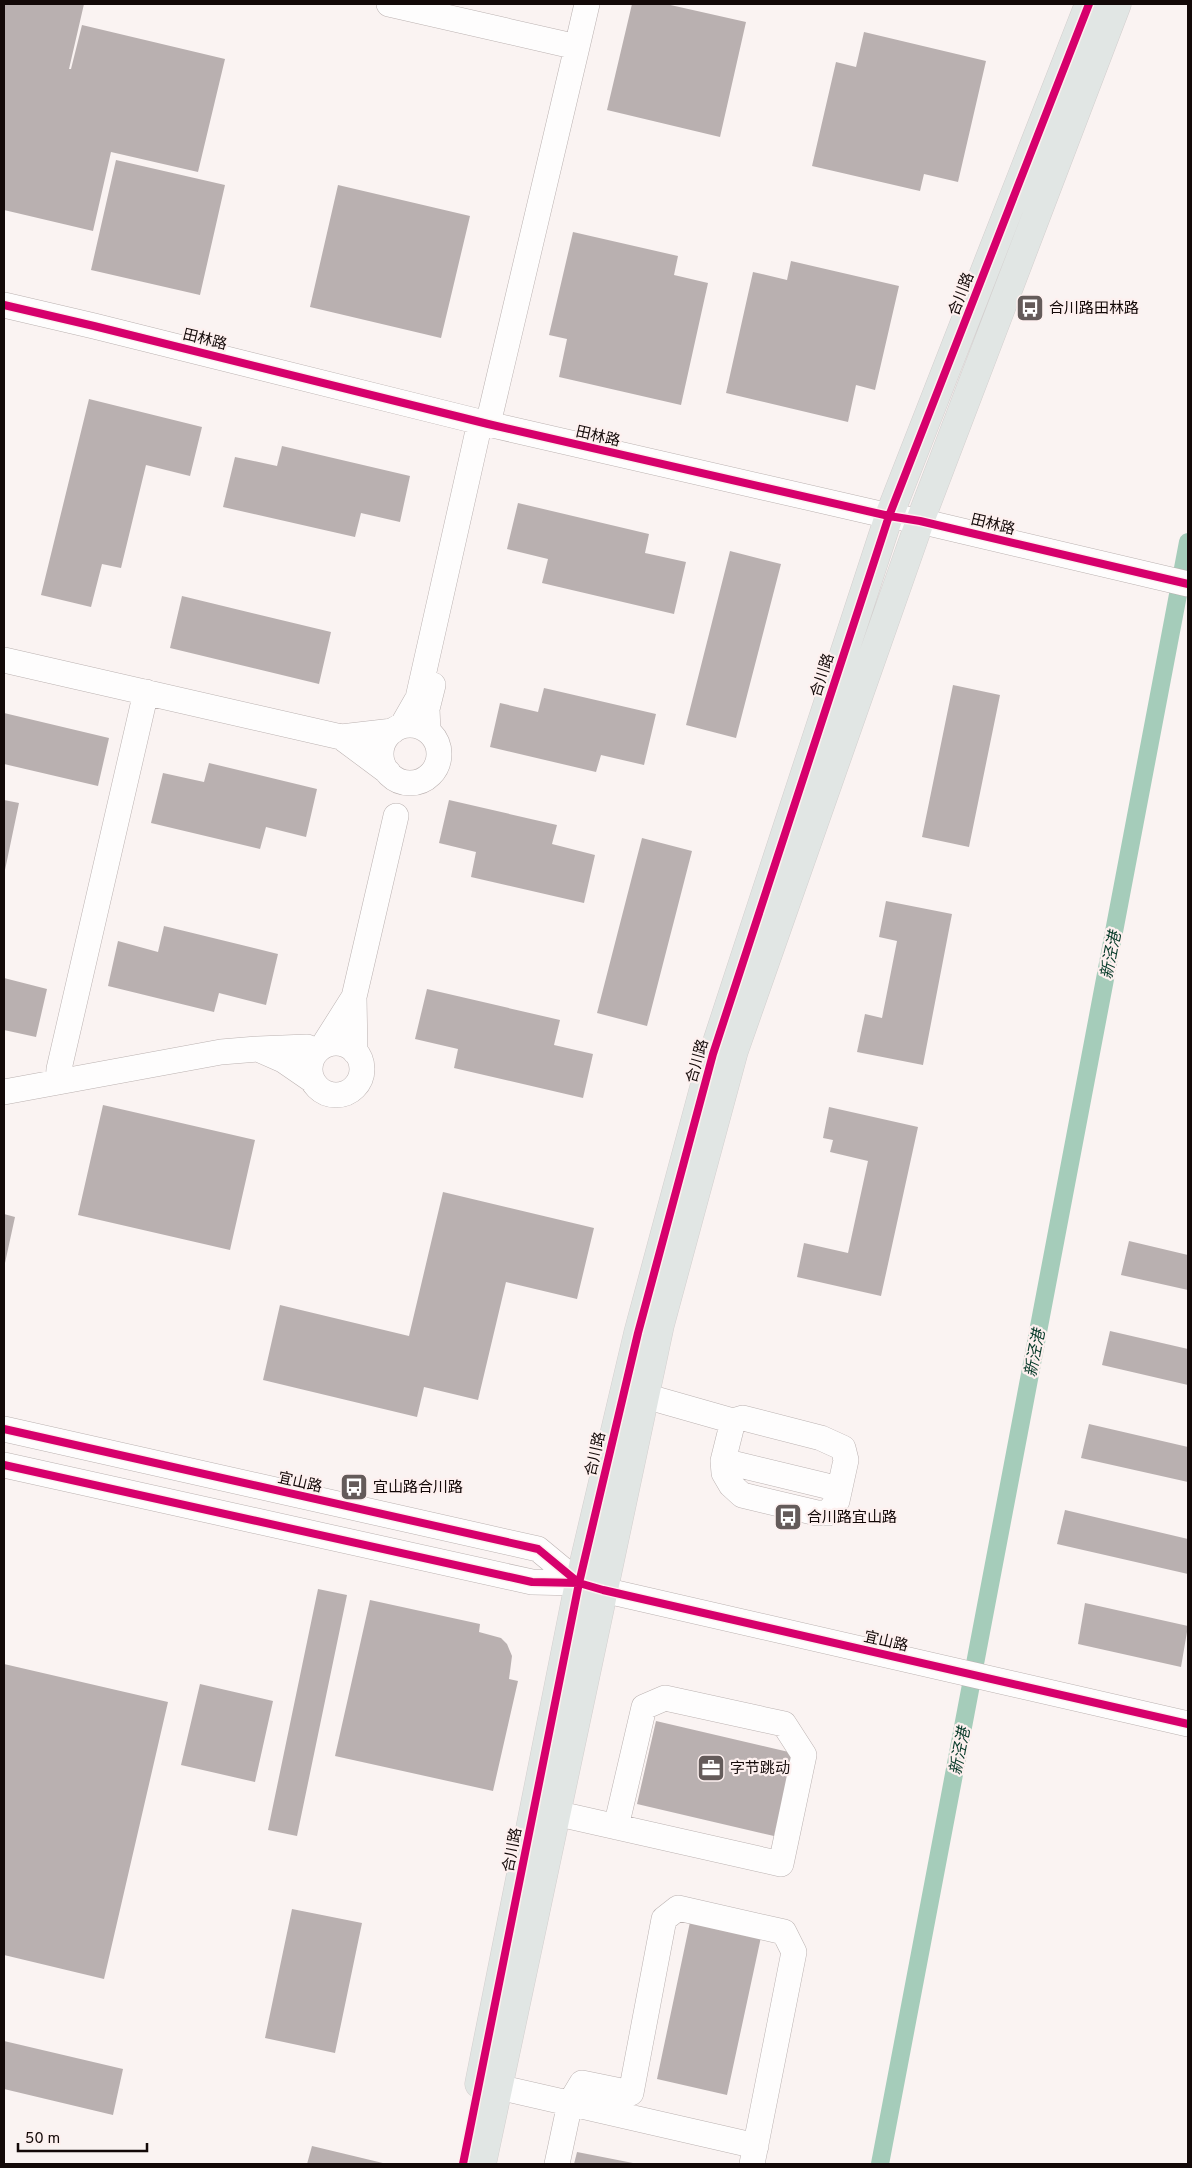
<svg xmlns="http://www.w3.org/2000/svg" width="1192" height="2168" font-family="Overpass,'Noto Sans SC',sans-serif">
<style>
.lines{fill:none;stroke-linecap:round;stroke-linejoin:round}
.canal{stroke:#a5ccba;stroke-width:18}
.building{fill:#b9b0b0}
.minor-casing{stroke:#bbb2b1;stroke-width:26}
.major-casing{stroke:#d3cfce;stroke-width:29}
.minor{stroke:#fefdfd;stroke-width:25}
.major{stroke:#e1e6e4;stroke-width:28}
.cycleway-casing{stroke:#fdf0ef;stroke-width:11}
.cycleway{stroke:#d6006c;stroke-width:8}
.labels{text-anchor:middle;stroke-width:4.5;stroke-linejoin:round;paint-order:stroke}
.street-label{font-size:15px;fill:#130908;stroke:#fdf0ef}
.poi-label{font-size:15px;fill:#130908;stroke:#fdf0ef;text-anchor:start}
.water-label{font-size:16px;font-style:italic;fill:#043827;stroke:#fdf0ef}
</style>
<rect width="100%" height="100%" fill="#faf3f2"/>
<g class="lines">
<!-- canal -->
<path class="canal" d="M 880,2164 L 1188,542"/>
</g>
<!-- building -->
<path class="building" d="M 4,4 L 84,4 L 69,69 L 71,69 L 82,25 L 225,59 L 198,172 L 111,152 L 93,231 L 4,210 Z
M 632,4 L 666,4 L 746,22 L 720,137 L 607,110 Z
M 864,32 L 986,61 L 958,182 L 924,174 L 920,191 L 812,166 L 836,62 L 856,67 Z
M 116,160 L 225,185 L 200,295 L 91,270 Z
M 338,185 L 470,216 L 441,338 L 310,307 Z
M 573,232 L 678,256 L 674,275 L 708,283 L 681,405 L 559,377 L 567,339 L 549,335 Z
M 791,261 L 899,286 L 875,390 L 856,385 L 848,422 L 726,393 L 753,272 L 787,280 Z
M 89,399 L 202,427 L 190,476 L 146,465 L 121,568 L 102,564 L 91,607 L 41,595 Z
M 282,446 L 410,476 L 400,522 L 361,513 L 355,537 L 223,507 L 235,457 L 277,466 Z
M 518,503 L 649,534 L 645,553 L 686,562 L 674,614 L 542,583 L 548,559 L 507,549 Z
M 730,551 L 781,564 L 736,738 L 686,725 Z
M 182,596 L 331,632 L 319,684 L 170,648 Z
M 953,685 L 1000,695 L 969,847 L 922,837 Z
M 544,688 L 656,714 L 644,765 L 601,755 L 596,772 L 490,747 L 500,703 L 538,712 Z
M 4,713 L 109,738 L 98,786 L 4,764 Z
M 209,763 L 317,789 L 306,837 L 266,827 L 260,849 L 151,823 L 163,773 L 204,782 Z
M 4,800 L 19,803 L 5,870 L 4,870 Z
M 449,800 L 557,825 L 552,844 L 595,855 L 584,903 L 471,877 L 476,852 L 439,843 Z
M 642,838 L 692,851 L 647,1026 L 597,1013 Z
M 886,901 L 952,914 L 923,1065 L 857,1052 L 865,1014 L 882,1018 L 897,941 L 879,937 Z
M 164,926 L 278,954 L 266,1005 L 219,993 L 214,1012 L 108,986 L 118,941 L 158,952 Z
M 4,978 L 47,989 L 36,1037 L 4,1030 Z
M 427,989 L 560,1020 L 554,1045 L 593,1054 L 583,1098 L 454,1068 L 458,1049 L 415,1039 Z
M 103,1105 L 255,1140 L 230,1250 L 78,1215 Z
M 829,1107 L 918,1127 L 881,1296 L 797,1277 L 804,1243 L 848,1253 L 868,1161 L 830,1152 L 833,1140 L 823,1138 Z
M 443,1192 L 594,1228 L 577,1299 L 506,1282 L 478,1400 L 424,1387 L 417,1417 L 263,1380 L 280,1305 L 409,1336 Z
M 4,1214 L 15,1217 L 5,1263 L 4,1263 Z
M 1129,1241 L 1188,1255 L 1188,1290 L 1121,1275 Z
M 1110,1331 L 1188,1349 L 1188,1385 L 1102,1365 Z
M 1089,1424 L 1188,1447 L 1188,1482 L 1081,1458 Z
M 1065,1510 L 1188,1539 L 1188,1574 L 1057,1544 Z
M 318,1589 L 347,1595 L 297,1836 L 268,1830 Z
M 370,1600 L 480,1624 L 479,1632 L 501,1638 L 507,1644 L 512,1656 L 509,1679 L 518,1681 L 493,1791 L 335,1756 Z
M 1085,1603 L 1188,1626 L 1181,1667 L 1078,1644 Z
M 4,1664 L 168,1702 L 104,1979 L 4,1955 Z
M 200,1684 L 273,1701 L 255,1782 L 181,1765 Z
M 656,1721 L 793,1753 L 774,1836 L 637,1804 Z
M 292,1909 L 362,1923 L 335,2053 L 265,2038 Z
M 690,1922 L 761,1937 L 727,2095 L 657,2079 Z
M 4,2041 L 123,2069 L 113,2115 L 4,2089 Z
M 312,2146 L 387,2164 L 307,2164 Z
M 577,2152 L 633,2163 L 633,2164 L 574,2164 Z"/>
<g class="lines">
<!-- minor casing -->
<g class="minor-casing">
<path id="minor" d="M 389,4 L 577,47 L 488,424
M 577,47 L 587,4
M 4,305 L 94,326 L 488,424 L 889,516 L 920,521 L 1188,584
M 4,660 L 341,737
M381 754a29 29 0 1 1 58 0a29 29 0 1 1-58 0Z
M 402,726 L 418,698 L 480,422
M 428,731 L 427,709 L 433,685
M 388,772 L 341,737 L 393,731
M 354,997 L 396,816
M310 1069a26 26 0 1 1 52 0a26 26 0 1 1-52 0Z
M 323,1046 L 354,997 L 355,1052
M 312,1080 L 283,1060 L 258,1049 L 307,1047 L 316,1051
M 58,1082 L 59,1069 L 146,692
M 4,1092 L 221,1052 L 258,1049
M 645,1396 L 733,1421 L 743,1418 L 821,1438 L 843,1448 L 846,1460 L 837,1501 L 828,1513 L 817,1513 L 742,1495 L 731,1485 L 724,1473 L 723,1461 L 733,1421
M 4,1429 L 538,1549 L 579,1583
M 723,1461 L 839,1489
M 4,1465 L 532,1582 L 579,1583 L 603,1590 L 1188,1724
M 555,1813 L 781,1864 L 804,1755 L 784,1724 L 665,1698 L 644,1707 L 616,1827
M 498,2087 L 756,2146
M 557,2164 L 570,2103 L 582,2083 L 631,2093 L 664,1919 L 678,1908 L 784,1932 L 794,1952 L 752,2164"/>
</g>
<!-- major casing -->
<g class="major-casing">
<path id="major" d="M 479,2084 L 579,1583 L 638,1333 L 713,1054 L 889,516 L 1089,4
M 482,2164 L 660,1325 L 734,1051 L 920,521 L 1117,4"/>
</g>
<!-- minor -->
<use href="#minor" class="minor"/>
<!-- major -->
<use href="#major" class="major"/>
<!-- cycleway casing -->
<g class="cycleway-casing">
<path id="cycleway" d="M 4,305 L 94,326 L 488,424 L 889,516 L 920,521 L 1188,584
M 4,1429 L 538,1549 L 579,1583
M 4,1465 L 532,1582 L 579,1583 L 603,1590 L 1188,1724
M 463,2164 L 579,1583 L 638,1333 L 713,1054 L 889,516 L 1089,4"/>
</g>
<!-- cycleway -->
<use href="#cycleway" class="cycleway"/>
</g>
<!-- icons -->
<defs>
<g id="bus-square" transform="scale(1.4375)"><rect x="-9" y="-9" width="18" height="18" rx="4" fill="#645b5a" stroke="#fdf0ef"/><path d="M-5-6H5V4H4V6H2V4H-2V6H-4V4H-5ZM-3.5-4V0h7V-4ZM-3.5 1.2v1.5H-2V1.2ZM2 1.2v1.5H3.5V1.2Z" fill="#fff"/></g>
<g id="office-square" transform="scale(1.4375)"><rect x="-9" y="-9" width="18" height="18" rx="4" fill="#645b5a" stroke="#fdf0ef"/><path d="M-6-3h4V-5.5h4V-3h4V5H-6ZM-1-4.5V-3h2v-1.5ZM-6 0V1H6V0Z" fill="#fff"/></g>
</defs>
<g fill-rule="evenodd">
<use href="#bus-square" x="1030" y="308"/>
<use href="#bus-square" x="354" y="1487"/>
<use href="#bus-square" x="788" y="1517"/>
<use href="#office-square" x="711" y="1768"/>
</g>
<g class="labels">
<!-- street labels -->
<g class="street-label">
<text transform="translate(961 294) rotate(-69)" y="5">合川路</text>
<text transform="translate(205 339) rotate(14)" y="5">田林路</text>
<text transform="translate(598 436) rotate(13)" y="5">田林路</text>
<text transform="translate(993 524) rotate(14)" y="5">田林路</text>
<text transform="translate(822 675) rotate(-72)" y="5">合川路</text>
<text transform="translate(697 1061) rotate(-74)" y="5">合川路</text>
<text transform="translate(595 1454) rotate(-77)" y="5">合川路</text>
<text transform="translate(300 1482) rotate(13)" y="5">宜山路</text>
<text transform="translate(886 1641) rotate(13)" y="5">宜山路</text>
<text transform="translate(512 1850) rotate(-79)" y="5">合川路</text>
</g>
<!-- poi labels -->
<g class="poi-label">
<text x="1049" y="313">合川路田林路</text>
<text x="373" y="1492">宜山路合川路</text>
<text x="807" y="1522">合川路宜山路</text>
<text x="730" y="1773">字节跳动</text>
</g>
<!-- water labels -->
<g class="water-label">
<text transform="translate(1110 955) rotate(-79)" y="6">新泾港</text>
<text transform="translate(1034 1353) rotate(-79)" y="6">新泾港</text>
<text transform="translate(959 1751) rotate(-79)" y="6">新泾港</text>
</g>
</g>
<!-- border -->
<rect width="1192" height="2168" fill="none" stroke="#130908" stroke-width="10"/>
<!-- scale -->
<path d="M18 2143v8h129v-8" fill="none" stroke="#130908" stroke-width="2.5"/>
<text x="25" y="2143" font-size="15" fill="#130908" stroke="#fdf0ef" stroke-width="4" paint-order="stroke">50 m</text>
</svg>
